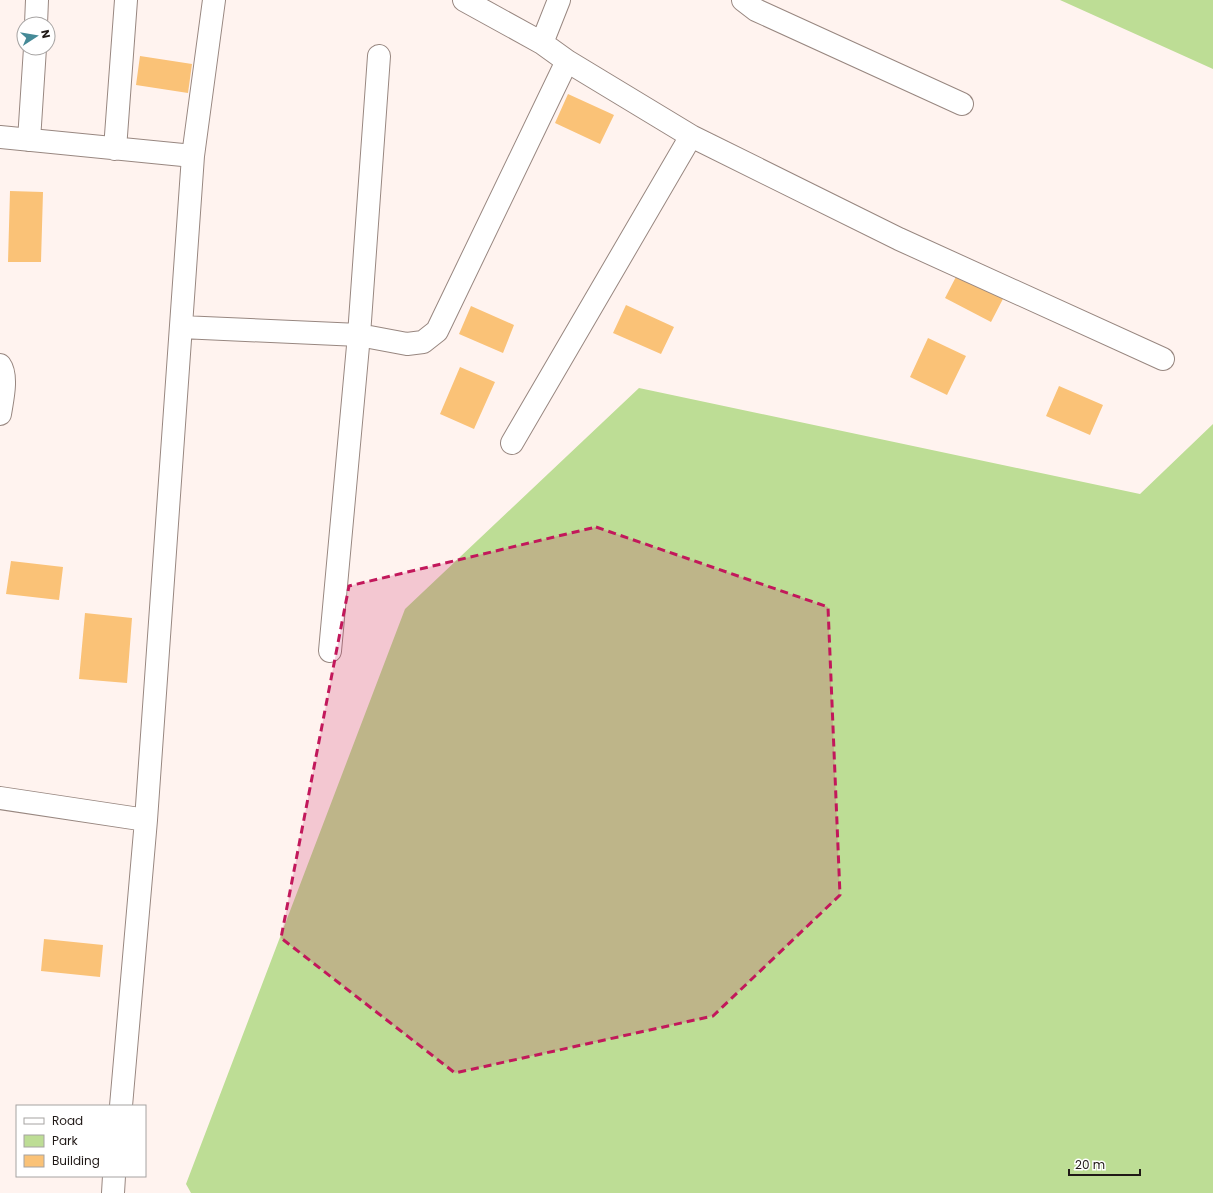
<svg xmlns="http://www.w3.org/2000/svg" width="1213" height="1193" font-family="Poppins,sans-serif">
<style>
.green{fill:#bddd95}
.building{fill:#fac277}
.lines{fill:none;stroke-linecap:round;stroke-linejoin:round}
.minor-casing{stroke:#988780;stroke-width:24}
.minor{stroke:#fff;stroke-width:22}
.marked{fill:#c2185b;fill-opacity:0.2;stroke:#c2185b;stroke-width:3;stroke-dasharray:8 5;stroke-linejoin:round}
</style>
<rect width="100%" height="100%" fill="#fff3ef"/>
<!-- green -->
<path class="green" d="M 1060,0 L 1213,0 L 1213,69 Z
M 639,388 L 1140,494 L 1213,424 L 1213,1193 L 191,1193 L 186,1184 L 405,609 Z"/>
<!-- building -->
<path class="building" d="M 140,56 L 192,64 L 188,93 L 136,85 Z
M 568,94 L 614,115 L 600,144 L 555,123 Z
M 10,191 L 43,192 L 41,262 L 8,262 Z
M 959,271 L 1005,295 L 991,322 L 945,298 Z
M 626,305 L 674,327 L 661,354 L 613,333 Z
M 471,306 L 514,325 L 503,353 L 459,334 Z
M 928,338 L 966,356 L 947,395 L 910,377 Z
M 460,367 L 495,382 L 474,429 L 440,414 Z
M 1059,386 L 1103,405 L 1090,435 L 1046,416 Z
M 11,561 L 63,567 L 59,600 L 6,594 Z
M 85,613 L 132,618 L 127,683 L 79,679 Z
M 44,939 L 103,945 L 100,977 L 41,971 Z"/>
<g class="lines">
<!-- minor casing -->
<g class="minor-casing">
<path id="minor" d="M 743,0 L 756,10 L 962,104
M 36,24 L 37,0
M 542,43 L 559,0
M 691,136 L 899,239 L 1163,359
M 0,137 L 193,156
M 29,140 L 35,48
M 115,149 L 126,0
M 181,327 L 359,335 L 379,56
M 0,365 C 8,376 2,401 0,414
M 512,443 L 691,136 L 567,61
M 330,651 L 359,335 L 407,344 L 423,342 L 437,331 L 567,61 L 542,43 L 464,0
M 0,798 L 146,820
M 121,1106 L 146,820 L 193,156 L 214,0
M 113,1193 L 114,1176"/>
</g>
<!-- minor -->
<use href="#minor" class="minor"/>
</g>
<!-- marked area -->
<path class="marked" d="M 596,527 L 828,607 L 840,895 L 713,1016 L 455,1073 L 281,938 L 349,586 Z"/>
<!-- legend -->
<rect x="16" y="1105" width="130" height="72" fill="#ffffff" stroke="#a6a3a2"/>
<rect x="24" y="1118" width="20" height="6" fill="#ffffff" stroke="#a6a3a2"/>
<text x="52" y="1125" font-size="12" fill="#201917">Road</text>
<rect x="24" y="1135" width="20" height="12" fill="#bddd95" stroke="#a6a3a2"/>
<text x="52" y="1145" font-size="12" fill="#201917">Park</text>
<rect x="24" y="1155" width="20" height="12" fill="#fac277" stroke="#a6a3a2"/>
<text x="52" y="1165" font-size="12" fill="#201917">Building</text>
<!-- north arrow -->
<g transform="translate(36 36) rotate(78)"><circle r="19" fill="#ffffff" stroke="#a6a3a2"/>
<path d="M0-3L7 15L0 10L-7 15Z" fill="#458a97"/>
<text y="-6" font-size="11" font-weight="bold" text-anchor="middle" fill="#201917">N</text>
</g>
<!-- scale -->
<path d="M1069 1169v6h71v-6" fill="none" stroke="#201917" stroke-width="2"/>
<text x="1075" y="1169" font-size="12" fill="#201917" stroke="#ffffff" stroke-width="3" paint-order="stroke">20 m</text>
</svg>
